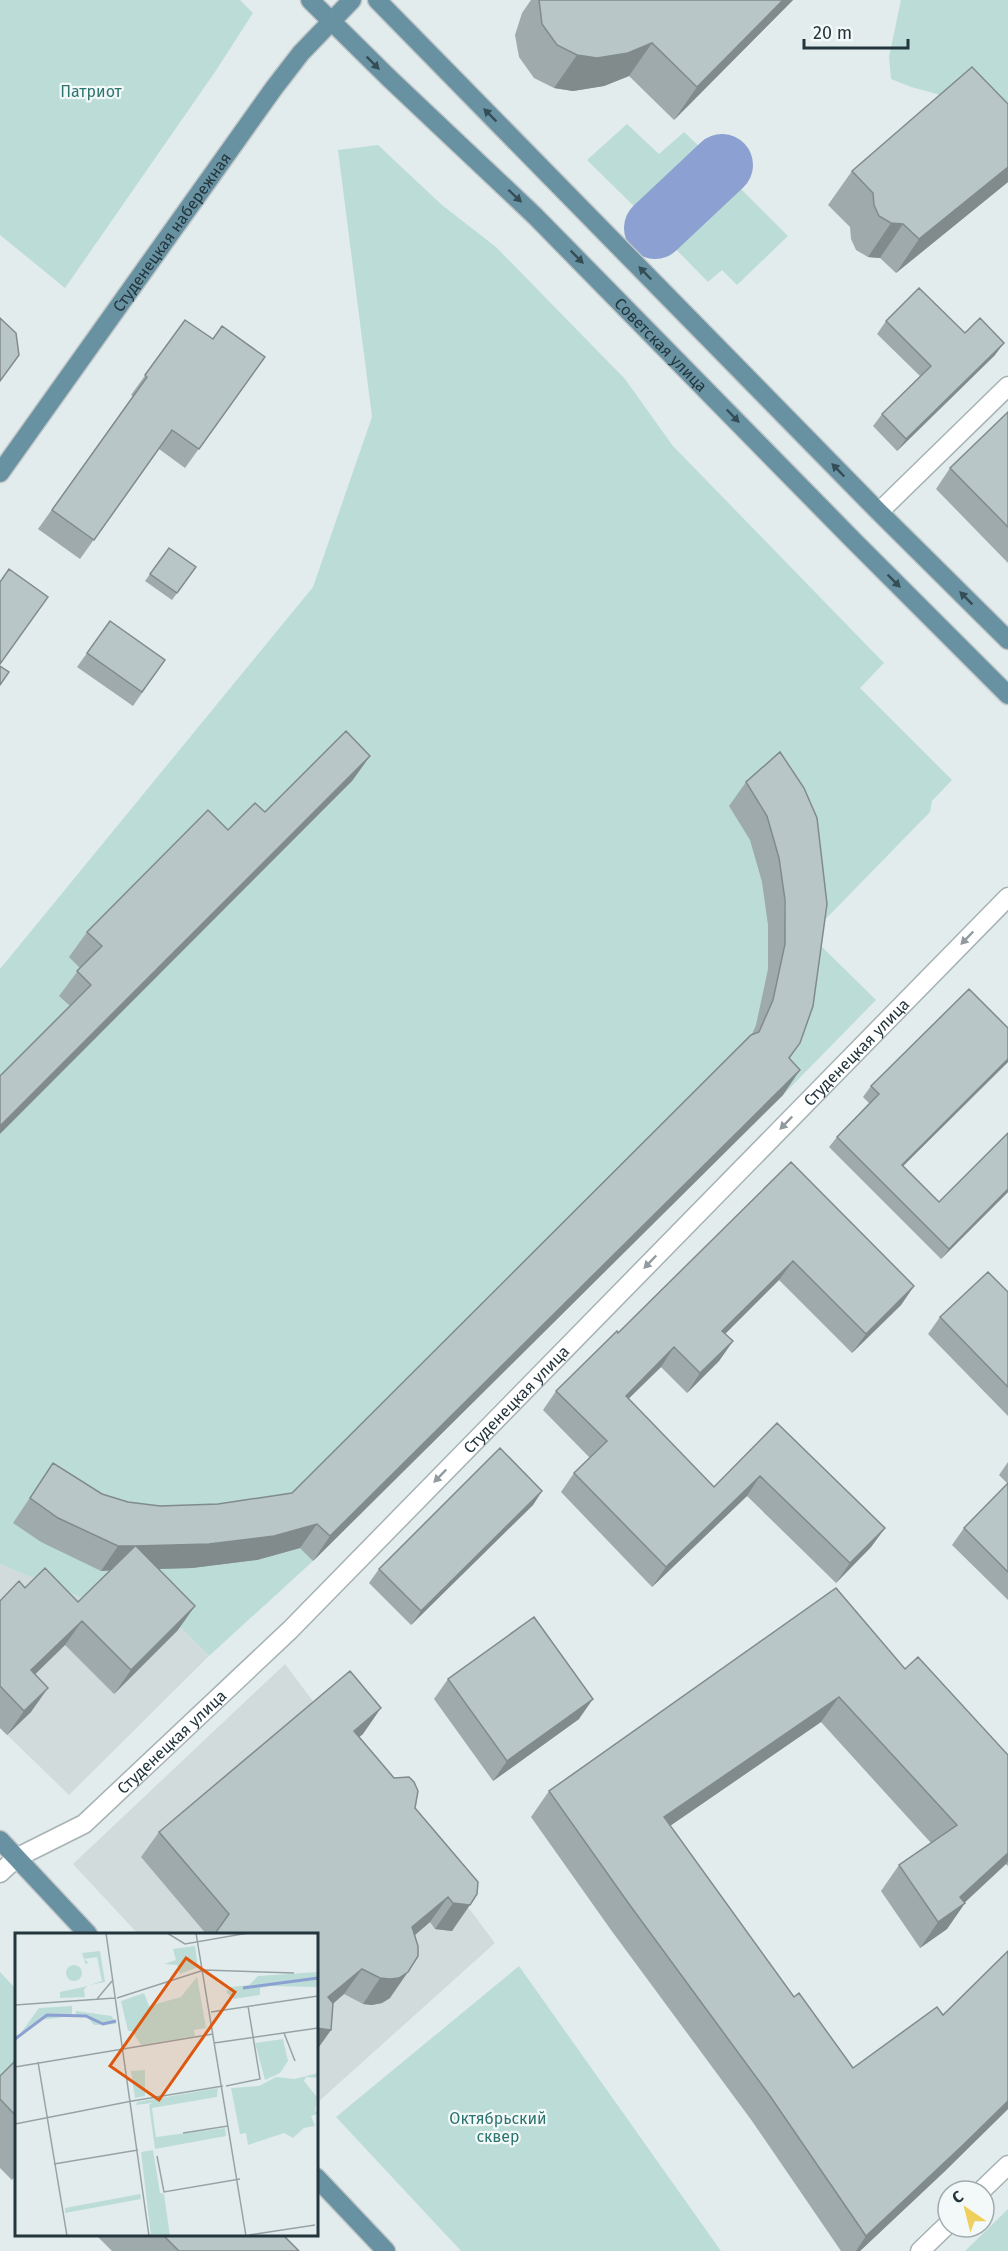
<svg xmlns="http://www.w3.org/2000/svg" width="1008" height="2251" font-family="'Fira Sans',sans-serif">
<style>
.built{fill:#d1dbdc}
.green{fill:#bcddd7}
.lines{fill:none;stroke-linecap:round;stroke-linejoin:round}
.river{stroke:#8ca1d1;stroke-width:62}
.minor-casing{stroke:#a6b2b4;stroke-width:21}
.major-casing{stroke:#c1c7c9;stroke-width:21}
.minor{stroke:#fff;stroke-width:18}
.major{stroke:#6891a1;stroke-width:18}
.wall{fill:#9eaaab}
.shaded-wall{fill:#818b8b}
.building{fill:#b8c6c7;stroke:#818b8b;stroke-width:1.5}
.oneway{fill:#344d56}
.oneway2{fill:#919a9e}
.labels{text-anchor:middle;stroke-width:4.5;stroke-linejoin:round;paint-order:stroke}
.park-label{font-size:16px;fill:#2d746f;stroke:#f3f9f9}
.street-label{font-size:16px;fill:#23363d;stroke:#f3f9f9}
.inset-river{fill:none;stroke:#8ca1d1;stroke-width:3}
.inset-road{fill:none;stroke:#96a3a6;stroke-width:1.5}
.view{fill:#de570e;fill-opacity:0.15;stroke:#de570e;stroke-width:3}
.inset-edge{fill:none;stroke:#23363d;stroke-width:3}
</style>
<rect width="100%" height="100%" fill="#e3ecec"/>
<!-- built -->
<path class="built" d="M 0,1564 L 84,1599 L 131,1578 L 209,1656 L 69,1795 L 0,1728 Z
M 285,1664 L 495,1943 L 317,2103 L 316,1934 L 138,1934 L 73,1864 Z"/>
<!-- green -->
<path class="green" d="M 0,0 L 240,0 L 253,13 L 215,72 L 65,288 L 0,235 Z
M 901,0 L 1008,0 L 1008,123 L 970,103 L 911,87 L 891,79 L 889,57 Z
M 627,124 L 659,154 L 684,132 L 705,152 L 696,184 L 652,224 L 587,160 Z
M 378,145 L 442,205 L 496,247 L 625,379 L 673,446 L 884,663 L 860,688 L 952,780 L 932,801 L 930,812 L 810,935 L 876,1000 L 783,1095 L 313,1561 L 209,1656 L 131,1578 L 84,1599 L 0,1564 L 0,969 L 313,587 L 372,417 L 338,150 Z
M 735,183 L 788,236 L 737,285 L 722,270 L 708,282 L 658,231 L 703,190 Z
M 519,1966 L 721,2251 L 461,2251 L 336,2117 Z
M 0,1972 L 16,1989 L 16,2062 L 0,2079 Z
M 1008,2209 L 1008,2251 L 965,2251 Z"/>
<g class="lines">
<!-- river -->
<path class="river" d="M 655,228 L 722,165"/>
<!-- minor casing -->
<g class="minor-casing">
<g id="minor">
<path d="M 879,512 L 1008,386"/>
<path id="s1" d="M 0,1873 L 16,1858 L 84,1824 L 290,1630 L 1008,897"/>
<path d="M 981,2191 L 1008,2165"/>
<path d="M 920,2251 L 948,2224"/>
</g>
</g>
<!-- major casing -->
<g class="major-casing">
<g id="major">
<path id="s2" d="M 310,0 L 390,79 L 535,216 L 853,540 L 1008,695"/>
<path d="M 377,0 L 879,512 L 1008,640"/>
<path id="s3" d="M 0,473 L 274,88 L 301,53 L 352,0"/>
<path d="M 0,1840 L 88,1934"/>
<path d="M 316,2177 L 386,2251"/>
</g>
</g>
<!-- minor -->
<use href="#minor" class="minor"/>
<!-- major -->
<use href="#major" class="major"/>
</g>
<!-- wall -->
<path class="wall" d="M 531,0 L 793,0 L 674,120 L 629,76 L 604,86 L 573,91 L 554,88 L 534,78 L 519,57 L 515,35 L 522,13 Z
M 852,171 L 1008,182 L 896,273 L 880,258 L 868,257 L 856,250 L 851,239 L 850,227 L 828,205 Z
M 185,320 L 213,339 L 265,357 L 185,468 L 159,449 L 80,559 L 38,529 L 133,396 L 131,395 Z
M 886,321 L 965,333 L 995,355 L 897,451 L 873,426 L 882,414 L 920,376 L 877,334 Z
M 1008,412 L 1008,563 L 936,489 L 950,468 Z
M 169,548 L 196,567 L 172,600 L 145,581 Z
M 110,621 L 165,660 L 133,706 L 77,667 Z
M 780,752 L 789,1058 L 783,1095 L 313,1561 L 300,1548 L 257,1560 L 192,1568 L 159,1569 L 178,1630 L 114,1694 L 65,1645 L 35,1674 L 31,1712 L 7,1735 L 0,1728 L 0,1601 L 25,1588 L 78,1602 L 110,1570 L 101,1571 L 41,1542 L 13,1523 L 53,1463 L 102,1494 L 128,1502 L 160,1506 L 218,1504 L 292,1493 L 752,1034 L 756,1025 L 768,969 L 768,925 L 762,882 L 750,840 L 729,806 L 746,782 Z
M 370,756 L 352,781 L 70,1006 L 59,996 L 80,968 L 69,957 L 87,932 L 228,830 L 265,812 Z
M 1008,1028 L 1008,1062 L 903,1166 L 939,1202 L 1008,1133 L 1008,1192 L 941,1259 L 829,1147 L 837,1137 L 869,1103 L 863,1097 L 871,1086 Z
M 791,1162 L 914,1286 L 901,1305 L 852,1353 L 779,1280 L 725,1334 L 733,1341 L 719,1361 L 687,1393 L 661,1367 L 628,1399 L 714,1487 L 777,1423 L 885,1528 L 871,1547 L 836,1583 L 747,1496 L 652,1587 L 561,1492 L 574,1473 L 590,1458 L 543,1410 L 556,1391 L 618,1333 Z
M 1008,1292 L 1008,1416 L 928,1334 L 940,1317 Z
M 1008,1462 L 1008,1600 L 952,1545 L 964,1528 L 1008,1484 L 999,1475 Z
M 542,1491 L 533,1505 L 411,1625 L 369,1583 L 379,1569 Z
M 905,1669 L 1008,1755 L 1008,1866 L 1006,1864 L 964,1902 L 965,1903 L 947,1929 L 920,1948 L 881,1891 L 899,1865 L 931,1843 L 821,1722 L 670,1826 L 794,1997 L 853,2068 L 943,2015 L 1008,1951 L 1008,2109 L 944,2172 L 860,2251 L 841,2251 L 752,2121 L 611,1930 L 531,1817 L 549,1791 Z
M 448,1679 L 579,1719 L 493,1781 L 434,1699 Z
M 363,1734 L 359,1737 L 415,1808 L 478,1882 L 452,1931 L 435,1929 L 430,1922 L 415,1935 L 390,1998 L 382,2003 L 372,2005 L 363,2004 L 344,1994 L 333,2004 L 331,2030 L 316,2051 L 316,1935 L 207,1935 L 141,1857 L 159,1832 Z
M 16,2060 L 16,2175 L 12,2180 L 0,2168 L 0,2076 Z
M 96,2235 L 283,2235 L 299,2251 L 112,2251 Z"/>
<!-- shaded-wall -->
<path class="shaded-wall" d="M 783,0 L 793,0 L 674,120 L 697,87 Z
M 652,43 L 629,76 L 604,86 L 573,91 L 554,88 L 577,55 Z
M 1008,167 L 1008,182 L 896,273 L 919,239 Z
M 891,223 L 903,224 L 880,258 L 868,257 Z
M 1004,343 L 995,355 L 897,451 L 906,439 Z
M 370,756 L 352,781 L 0,1134 L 0,1126 Z
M 1008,1059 L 1008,1062 L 894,1175 L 902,1165 Z
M 800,1070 L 783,1095 L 313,1561 L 330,1536 Z
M 1008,1189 L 1008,1192 L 941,1259 L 949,1249 Z
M 793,1261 L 779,1280 L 709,1350 L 722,1331 Z
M 914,1286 L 901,1305 L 852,1353 L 866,1334 Z
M 733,1341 L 719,1361 L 687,1393 L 700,1373 Z
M 674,1347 L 661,1367 L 612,1415 L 626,1396 Z
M 760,1476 L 747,1496 L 652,1587 L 666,1567 Z
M 542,1491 L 533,1505 L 411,1625 L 421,1611 Z
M 317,1524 L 300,1548 L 257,1560 L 192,1568 L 119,1570 L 136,1546 Z
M 885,1528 L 871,1547 L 836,1583 L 850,1563 Z
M 118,1546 L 135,1546 L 118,1570 L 101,1571 Z
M 195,1606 L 178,1630 L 114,1694 L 131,1670 Z
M 82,1621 L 65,1645 L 14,1695 L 31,1670 Z
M 48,1688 L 31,1712 L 7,1735 L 24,1711 Z
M 839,1697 L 821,1722 L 645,1843 L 664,1817 Z
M 593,1699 L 579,1719 L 493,1781 L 507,1761 Z
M 381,1708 L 363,1734 L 336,1756 L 354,1731 Z
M 1008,1853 L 1008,1861 L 1006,1864 L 959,1908 L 965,1903 L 947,1929 L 920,1948 L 938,1922 L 960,1897 Z
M 448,1897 L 430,1922 L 394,1953 L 412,1927 Z
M 453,1903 L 470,1905 L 452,1931 L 435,1929 Z
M 362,1969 L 344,1994 L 316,2018 L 328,1997 Z
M 408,1972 L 390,1998 L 382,2003 L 372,2005 L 363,2004 L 380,1978 Z
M 316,2028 L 331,2030 L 316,2051 Z
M 1008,2101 L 1008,2109 L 944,2172 L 860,2251 L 856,2251 L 866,2236 Z"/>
<!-- building -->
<path class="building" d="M 539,0 L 783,0 L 697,87 L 652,43 L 628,53 L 597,58 L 577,55 L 557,45 L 542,24 Z
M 972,67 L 1008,104 L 1008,167 L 919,239 L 903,224 L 891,223 L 879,216 L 874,205 L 873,193 L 852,171 Z
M 919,288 L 965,333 L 980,318 L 1004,343 L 906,439 L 882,414 L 931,366 L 886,321 Z
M 0,318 L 16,333 L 19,355 L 0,381 Z
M 185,320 L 213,339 L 222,326 L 265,357 L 199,449 L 172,430 L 94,540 L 52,510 L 147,377 L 145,375 Z
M 1008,412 L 1008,527 L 950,468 Z
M 169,548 L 196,567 L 177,593 L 150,574 Z
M 9,569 L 48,597 L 0,664 L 0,582 Z
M 110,621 L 165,660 L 142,692 L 87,653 Z
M 0,666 L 9,672 L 0,685 Z
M 346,731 L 370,756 L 0,1126 L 0,1076 L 91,985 L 77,971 L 102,946 L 87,932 L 208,810 L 228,830 L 255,803 L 265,812 Z
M 780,752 L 804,788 L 817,818 L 827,904 L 813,1006 L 800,1043 L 789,1058 L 800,1070 L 330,1536 L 317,1524 L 274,1536 L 209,1544 L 136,1546 L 195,1606 L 131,1670 L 82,1621 L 31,1670 L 48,1688 L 24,1711 L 0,1686 L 0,1601 L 19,1581 L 25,1588 L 45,1568 L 78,1602 L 135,1546 L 118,1546 L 58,1518 L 30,1498 L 53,1463 L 102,1494 L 128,1502 L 160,1506 L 218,1504 L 292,1493 L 751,1035 L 759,1032 L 773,1000 L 785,944 L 785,900 L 779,858 L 767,816 L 746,782 Z
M 969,989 L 1008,1028 L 1008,1059 L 902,1165 L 939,1202 L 1008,1133 L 1008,1189 L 949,1249 L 837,1137 L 879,1094 L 871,1086 Z
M 791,1162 L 914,1286 L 866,1334 L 793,1261 L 722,1331 L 733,1341 L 700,1373 L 674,1347 L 626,1396 L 714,1487 L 777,1423 L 885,1528 L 850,1563 L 760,1476 L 666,1567 L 574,1473 L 607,1441 L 556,1391 L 617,1331 L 618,1333 Z
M 988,1272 L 1008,1292 L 1008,1387 L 940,1317 Z
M 500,1448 L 542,1491 L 421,1611 L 379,1569 Z
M 1008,1483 L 1008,1572 L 964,1528 Z
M 836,1588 L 905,1669 L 918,1657 L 1008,1755 L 1008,1853 L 960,1897 L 965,1903 L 938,1922 L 899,1865 L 957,1825 L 839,1697 L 664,1817 L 794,1997 L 799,1993 L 853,2068 L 937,2007 L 943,2015 L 1008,1951 L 1008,2101 L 962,2146 L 866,2236 L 770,2096 L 629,1904 L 549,1791 Z
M 534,1617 L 593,1699 L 507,1761 L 448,1679 Z
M 350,1671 L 381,1708 L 354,1731 L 394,1778 L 409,1777 L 414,1782 L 418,1791 L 415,1808 L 478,1882 L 477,1894 L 470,1905 L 453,1903 L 448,1897 L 412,1927 L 418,1946 L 418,1956 L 408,1972 L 399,1978 L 390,1979 L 380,1978 L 362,1969 L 328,1997 L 333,2003 L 331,2030 L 316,2028 L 316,1935 L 214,1935 L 229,1914 L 159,1832 Z
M 16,2060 L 16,2116 L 0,2099 L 0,2076 Z
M 163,2235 L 283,2235 L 299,2251 L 179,2251 Z"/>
<!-- one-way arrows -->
<defs><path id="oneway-solid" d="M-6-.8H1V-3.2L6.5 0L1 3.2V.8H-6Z" transform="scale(1.5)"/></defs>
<g class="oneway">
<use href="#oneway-solid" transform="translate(373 63) rotate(45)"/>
<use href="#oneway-solid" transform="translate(490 115) rotate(-135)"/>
<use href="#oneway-solid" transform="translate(515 196) rotate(43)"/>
<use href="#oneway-solid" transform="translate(577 257) rotate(45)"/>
<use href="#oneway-solid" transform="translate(645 273) rotate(-134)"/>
<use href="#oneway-solid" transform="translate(733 416) rotate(46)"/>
<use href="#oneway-solid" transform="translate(838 470) rotate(-134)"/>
<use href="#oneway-solid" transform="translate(894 581) rotate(45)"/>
<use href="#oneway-solid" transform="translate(966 598) rotate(-135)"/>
</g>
<g class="oneway2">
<use href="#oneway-solid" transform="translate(967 938) rotate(134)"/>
<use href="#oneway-solid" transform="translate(786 1123) rotate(134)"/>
<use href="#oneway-solid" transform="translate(650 1262) rotate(134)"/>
<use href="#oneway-solid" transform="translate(440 1476) rotate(134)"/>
</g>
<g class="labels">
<!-- park labels -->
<g class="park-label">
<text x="91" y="97">Патриот</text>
<text x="498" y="2124">Октябрьский<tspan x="498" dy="18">сквер</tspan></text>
</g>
<!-- street labels -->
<g class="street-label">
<text dy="6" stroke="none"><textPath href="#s3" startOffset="296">Студенецкая набережная</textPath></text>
<text dy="6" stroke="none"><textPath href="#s2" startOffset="492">Советская улица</textPath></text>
<text dy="6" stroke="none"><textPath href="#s1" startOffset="1190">Студенецкая улица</textPath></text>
<text dy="6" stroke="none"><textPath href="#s1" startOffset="704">Студенецкая улица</textPath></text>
<text dy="6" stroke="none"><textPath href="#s1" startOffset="218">Студенецкая улица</textPath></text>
</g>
</g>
<!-- overview -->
<g transform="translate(15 1933)">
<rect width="303" height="303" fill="#e3ecec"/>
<path d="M 180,13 L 183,34 L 165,41 L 162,32 L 149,31 L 161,27 L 158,16 ZM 85,18 L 90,49 L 75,52 L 87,48 L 82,24 L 69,26 L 73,29 L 71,32 L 67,20 ZM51 40a8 8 0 1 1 16 0a8 8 0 1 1-16 0ZM 303,39 L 303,54 L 256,53 L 245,55 L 245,62 L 219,66 L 211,59 L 216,54 L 234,52 L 243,43 ZM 182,44 L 191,95 L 179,97 L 180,103 L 126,112 L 117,98 L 113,98 L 106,68 L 129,60 L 134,73 L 166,64 ZM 73,53 L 69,56 L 70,64 L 45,65 L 45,59 ZM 57,73 L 57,83 L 24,87 L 0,108 L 24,75 ZM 61,78 L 97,83 L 101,91 L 79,92 L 72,84 L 60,84 ZM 268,106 L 273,128 L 265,140 L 250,147 L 240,110 ZM 130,137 L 130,163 L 120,165 L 116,138 ZM 303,140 L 303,145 L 291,144 L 289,148 L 302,164 L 300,179 L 303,177 L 303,181 L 296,183 L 300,193 L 289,195 L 278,205 L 269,200 L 233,212 L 231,200 L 225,201 L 216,155 L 244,153 L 261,144 L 280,146 ZM 203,155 L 202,164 L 137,175 L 141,204 L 210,195 L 211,203 L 140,216 L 134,172 L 137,170 L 121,172 L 122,169 ZM 138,217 L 145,260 L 149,261 L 155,303 L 136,303 L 126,219 ZM 125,261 L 126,266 L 50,280 L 50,275 Z" fill="#bcddd7"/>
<path class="inset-river" d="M 228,55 L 303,45M 0,106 L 32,82 L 71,83 L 88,91 L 101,88"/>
<path class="inset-road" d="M 91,0 L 134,303M 152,0 L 170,11 L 233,0M 181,0 L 231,303M 189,37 L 279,40M 102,65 L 189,37M 82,66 L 97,48M 0,72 L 100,65M 196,79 L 303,63M 269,100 L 280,128M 199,110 L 303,95M 23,129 L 52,303M 0,134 L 198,101M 211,153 L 245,146 L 233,73M 117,168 L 208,153M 0,191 L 117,168M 168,200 L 213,193M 142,223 L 149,259 L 225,246M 39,231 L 123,217M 234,302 L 300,292"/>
<path class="view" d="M 171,25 L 220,59 L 144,167 L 95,133 Z"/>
<rect width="303" height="303" class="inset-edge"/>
</g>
<!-- north arrow -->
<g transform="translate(966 2209) rotate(325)"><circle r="28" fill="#f3f9f9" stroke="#a0abae" stroke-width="1.5"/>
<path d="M0-4.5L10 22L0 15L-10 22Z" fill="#f0d05d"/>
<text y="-9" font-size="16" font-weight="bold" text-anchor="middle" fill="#23363d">С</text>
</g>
<!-- scale -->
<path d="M804 39v9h104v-9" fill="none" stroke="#23363d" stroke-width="3"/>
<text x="813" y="39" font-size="18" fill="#23363d" stroke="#f3f9f9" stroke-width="4.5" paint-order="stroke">20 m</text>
</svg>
